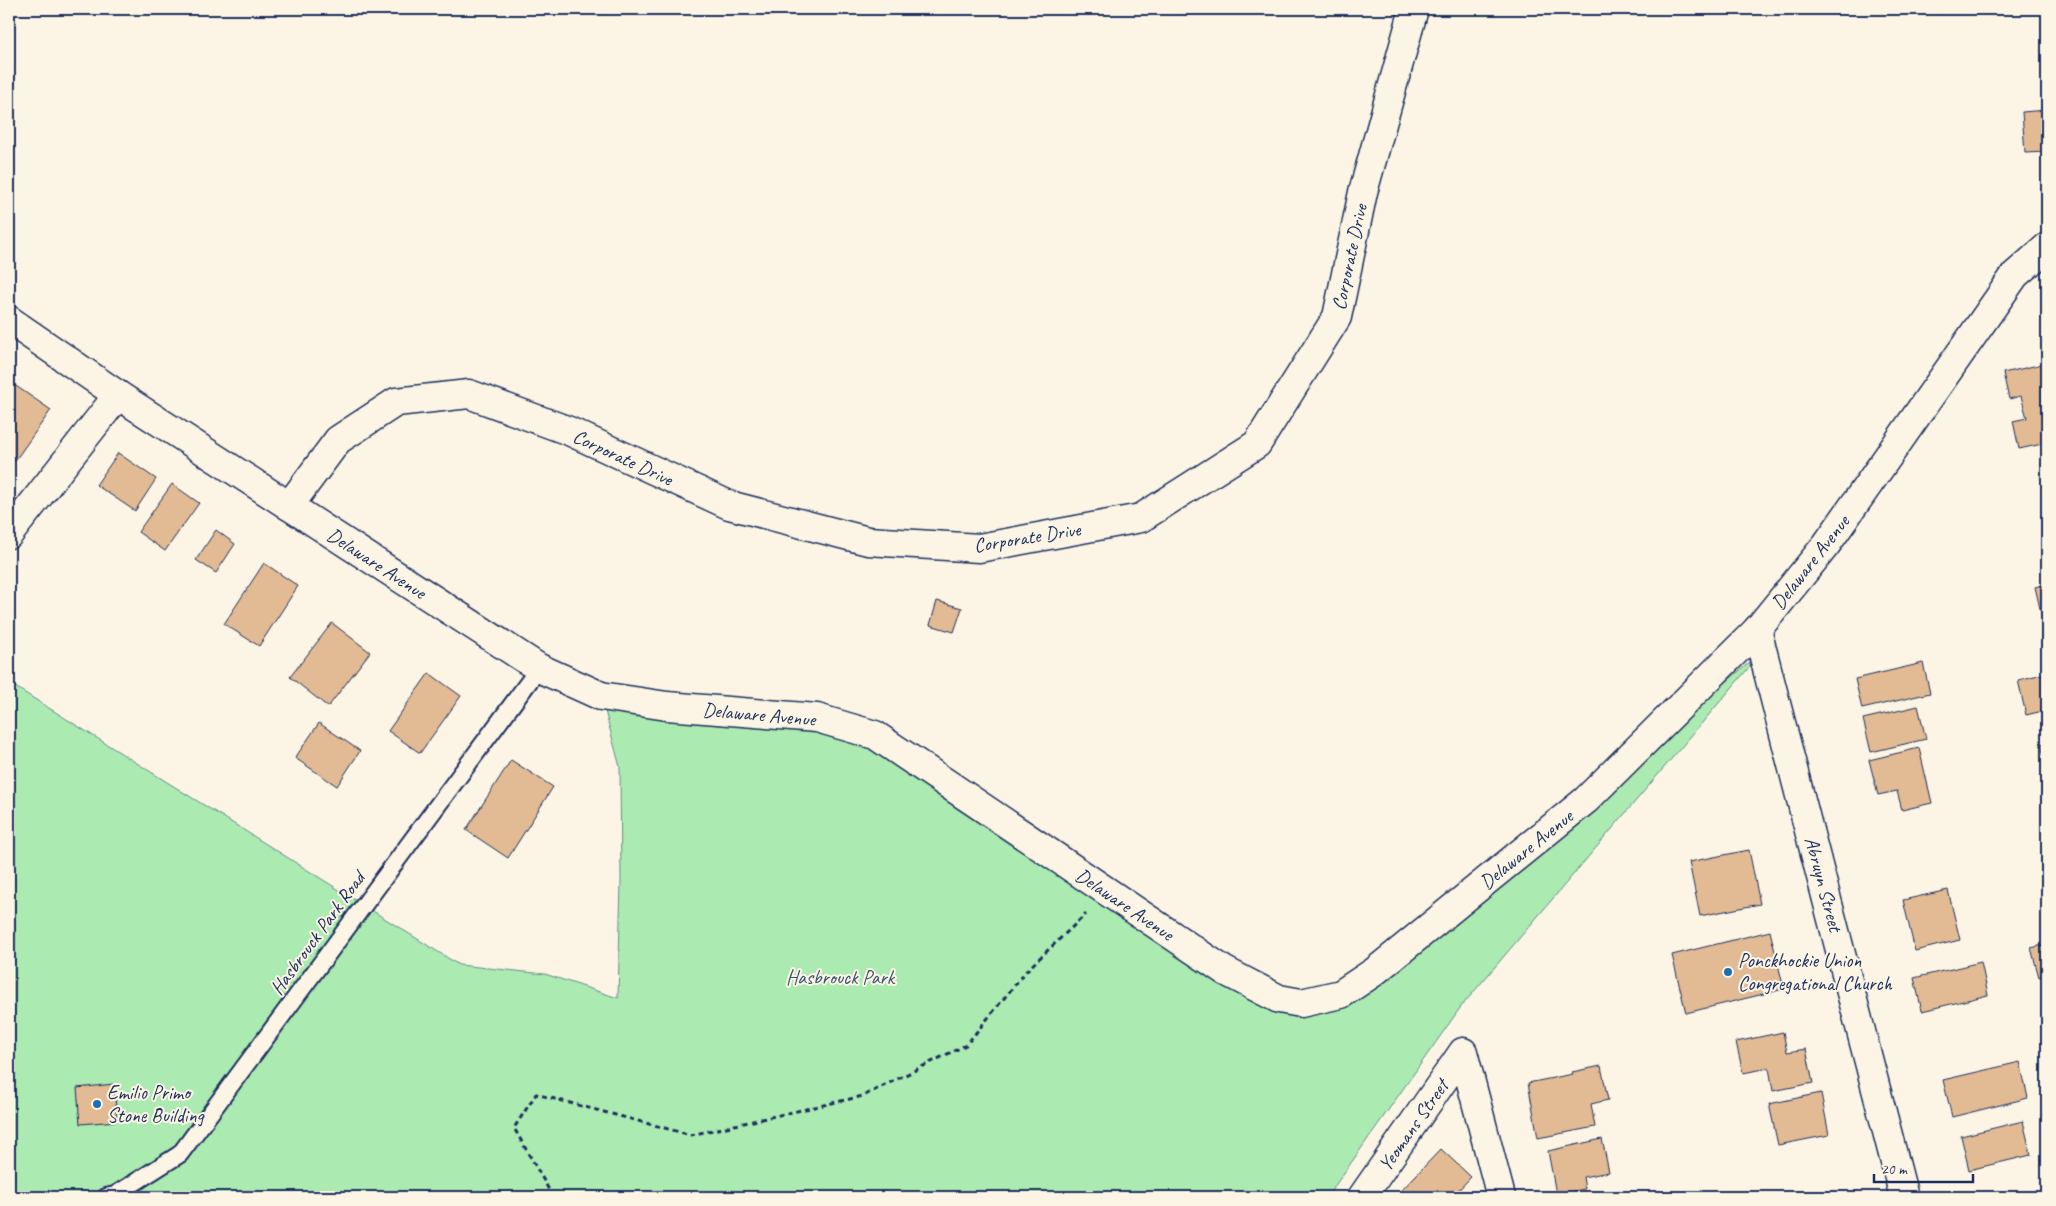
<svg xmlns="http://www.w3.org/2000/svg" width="2056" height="1206" font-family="Caveat,sans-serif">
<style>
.green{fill:#abeab1;stroke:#638c88}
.building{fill:#e2ba93;stroke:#1b2f5e}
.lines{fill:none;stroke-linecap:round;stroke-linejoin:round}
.lane-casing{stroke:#1b2f5e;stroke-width:20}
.street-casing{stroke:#1b2f5e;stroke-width:31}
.secondary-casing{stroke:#1b2f5e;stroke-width:31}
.path{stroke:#1b2f5e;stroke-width:3;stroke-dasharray:5 4;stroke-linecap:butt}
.lane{stroke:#fcf5e5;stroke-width:16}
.street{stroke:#fcf5e5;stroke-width:28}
.secondary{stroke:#fcf5e5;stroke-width:28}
.poi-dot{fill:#1f6fb2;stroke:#fcf5e5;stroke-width:2}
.labels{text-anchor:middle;stroke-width:4;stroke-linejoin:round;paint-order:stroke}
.street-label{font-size:20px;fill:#1b2f5e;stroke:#fcf5e5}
.poi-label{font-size:20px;fill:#1b2f5e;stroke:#fcf5e5;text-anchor:start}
.park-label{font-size:20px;fill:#38546f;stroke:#fcf5e5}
</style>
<rect width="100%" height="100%" fill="#fcf5e5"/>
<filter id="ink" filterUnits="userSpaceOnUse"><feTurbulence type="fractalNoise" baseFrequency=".02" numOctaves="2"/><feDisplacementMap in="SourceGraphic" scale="10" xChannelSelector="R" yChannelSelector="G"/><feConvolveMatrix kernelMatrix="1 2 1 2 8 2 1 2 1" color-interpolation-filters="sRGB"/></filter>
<g filter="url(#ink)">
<!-- green -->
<path class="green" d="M 1763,651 L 1460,1008 L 1327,1197 L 9,1197 L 9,683 L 459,965 L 545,974 L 618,998 L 621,881 L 620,767 L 601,696 L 875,735 L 1279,999 L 1341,994 L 1586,800 Z"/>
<!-- building -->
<path class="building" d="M 2047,110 L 2047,152 L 2025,153 L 2022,112 Z
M 2047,363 L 2047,443 L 2019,449 L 2013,421 L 2027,418 L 2021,396 L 2009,399 L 2003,373 Z
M 10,382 L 51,410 L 14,462 L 9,459 L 9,384 Z
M 118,453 L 156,479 L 135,511 L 96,485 Z
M 172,484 L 199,503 L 165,551 L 138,532 Z
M 216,530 L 235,544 L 216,573 L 196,560 Z
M 264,563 L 298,586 L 259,646 L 224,624 Z
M 2047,584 L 2047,620 L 2043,621 L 2035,587 Z
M 937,601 L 962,608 L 954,632 L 930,625 Z
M 332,623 L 370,652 L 328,707 L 290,677 Z
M 1923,663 L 1930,693 L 1862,709 L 1855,679 Z
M 429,673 L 461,696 L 420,753 L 388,731 Z
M 2047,673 L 2047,710 L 2026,715 L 2018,680 Z
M 1918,706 L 1926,739 L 1871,752 L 1863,719 Z
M 319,723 L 360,751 L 337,786 L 295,758 Z
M 2047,743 L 2047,771 L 2041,744 Z
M 1919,748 L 1932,803 L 1902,810 L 1897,791 L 1878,795 L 1869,760 Z
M 511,760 L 553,787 L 508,858 L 466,830 Z
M 1749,850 L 1760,904 L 1700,916 L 1689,862 Z
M 1948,890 L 1960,940 L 1915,951 L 1903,900 Z
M 1770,931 L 1784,989 L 1686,1013 L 1672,955 Z
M 2047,944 L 2047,975 L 2039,977 L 2031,948 Z
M 1981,962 L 1988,995 L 1922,1011 L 1914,978 Z
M 1783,1032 L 1787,1052 L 1806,1049 L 1813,1083 L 1773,1091 L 1769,1068 L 1743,1073 L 1736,1042 Z
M 2020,1062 L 2028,1098 L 1952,1117 L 1943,1080 Z
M 1601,1066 L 1608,1100 L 1591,1104 L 1595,1127 L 1538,1138 L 1528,1083 L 1573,1074 L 1572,1072 Z
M 114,1084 L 117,1121 L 80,1124 L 77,1088 Z
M 1821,1093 L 1829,1135 L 1778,1145 L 1769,1104 Z
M 2023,1121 L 2031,1155 L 1969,1170 L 1961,1136 Z
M 1602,1139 L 1609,1172 L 1583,1177 L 1585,1189 L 1556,1194 L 1548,1151 Z
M 1441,1149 L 1471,1177 L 1452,1197 L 1400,1197 L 1397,1195 Z"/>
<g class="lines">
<!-- lane casing -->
<g class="lane-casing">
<path id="lane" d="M 106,1197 L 115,1195 L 180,1154 L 539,668"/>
</g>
<!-- street casing -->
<g class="street-casing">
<path id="street" d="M 289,506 L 338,440 L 396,402 L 469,394 L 569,431 L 729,505 L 868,541 L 979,548 L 1141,518 L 1257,444 L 1337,317 L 1363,192 L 1414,9
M 9,534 L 118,395
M 1757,630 L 1904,1197
M 1463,1052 L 1501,1197
M 1362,1197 L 1463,1052"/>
</g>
<!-- secondary casing -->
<g class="secondary-casing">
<path id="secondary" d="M 9,320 L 118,395 L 539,668 L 601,696 L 667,706 L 817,718 L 875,735 L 1225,971 L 1279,999 L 1301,1003 L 1341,994 L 1374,972 L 1586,800 L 1757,630 L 1826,545 L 2015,275 L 2047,247"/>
</g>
<!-- path -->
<path class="path" d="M 553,1197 L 514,1128 L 536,1094 L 691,1135 L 863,1096 L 966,1045 L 1027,970 L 1086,914"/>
<!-- lane -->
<use href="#lane" class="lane"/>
<!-- street -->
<use href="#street" class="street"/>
<!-- secondary -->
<use href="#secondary" class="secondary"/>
</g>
</g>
<!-- markers -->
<g class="poi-dot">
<circle cx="1728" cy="972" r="5"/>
<circle cx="97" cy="1104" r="5"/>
</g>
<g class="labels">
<!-- street labels -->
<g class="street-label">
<text transform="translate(1349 257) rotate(-78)" y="7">Corporate Drive</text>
<text transform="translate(623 457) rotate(25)" y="7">Corporate Drive</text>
<text transform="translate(1027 537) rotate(-9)" y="7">Corporate Drive</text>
<text transform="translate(1810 562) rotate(-52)" y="7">Delaware Avenue</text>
<text transform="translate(377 563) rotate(33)" y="7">Delaware Avenue</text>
<text transform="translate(759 714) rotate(5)" y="7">Delaware Avenue</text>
<text transform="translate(1526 849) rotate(-39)" y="7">Delaware Avenue</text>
<text transform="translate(1824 884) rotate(75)" y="7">Abruyn Street</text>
<text transform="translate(1125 904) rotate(34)" y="7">Delaware Avenue</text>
<text transform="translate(317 933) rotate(-54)" y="7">Hasbrouck Park Road</text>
<text transform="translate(1413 1125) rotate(-55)" y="7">Yeomans Street</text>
</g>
<!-- poi labels -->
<g class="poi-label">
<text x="1738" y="967">Ponckhockie Union<tspan x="1738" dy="23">Congregational Church</tspan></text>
<text x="107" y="1099">Emilio Primo<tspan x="107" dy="23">Stone Building</tspan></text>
</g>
<!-- park labels -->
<g class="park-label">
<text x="840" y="984">Hasbrouck Park</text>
</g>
</g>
<!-- margin -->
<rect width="2056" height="1206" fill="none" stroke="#fcf5e5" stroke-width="30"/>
<rect x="15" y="15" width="2026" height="1176" fill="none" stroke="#1b2f5e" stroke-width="2" filter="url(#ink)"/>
<!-- scale -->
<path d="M1874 1174v8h99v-8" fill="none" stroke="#1b2f5e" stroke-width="2.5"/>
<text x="1881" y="1174" font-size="15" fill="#1b2f5e" stroke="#fcf5e5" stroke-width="4" paint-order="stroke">20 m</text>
</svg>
